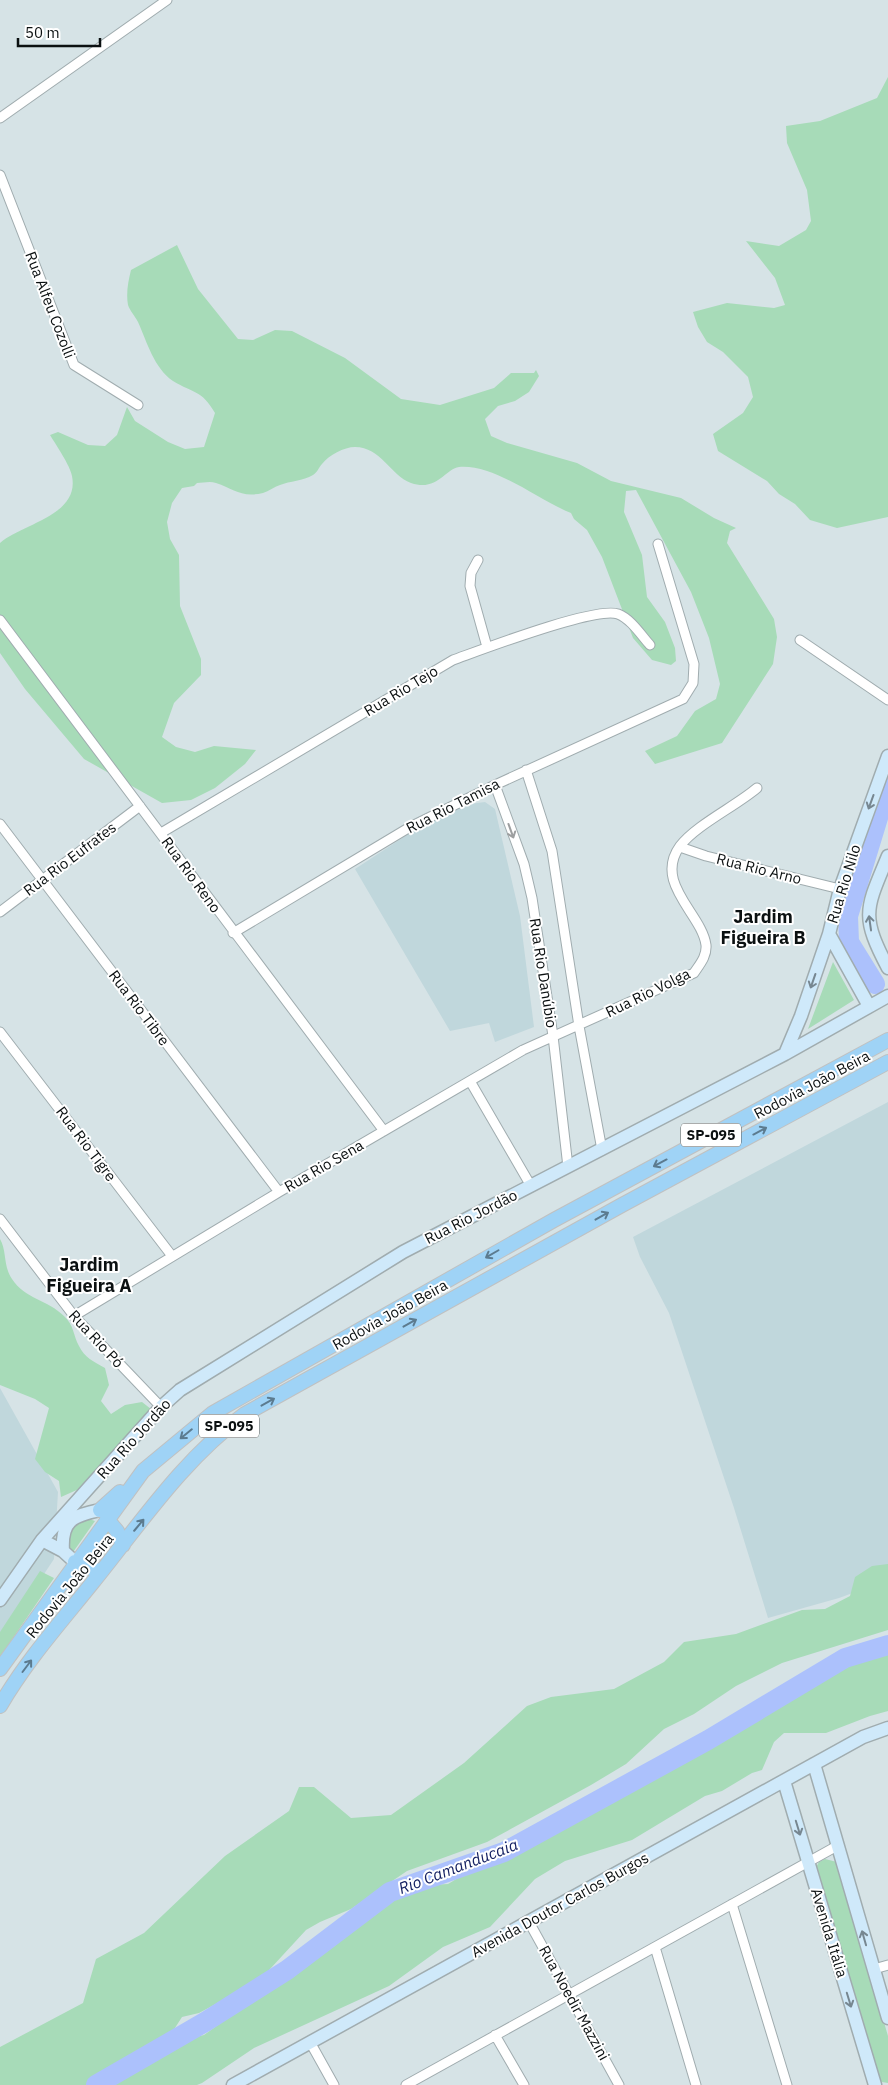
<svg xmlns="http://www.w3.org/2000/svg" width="888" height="2085" font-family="'IBM Plex Sans',sans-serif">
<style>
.built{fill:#c0d7dc}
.green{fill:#a7dbb8}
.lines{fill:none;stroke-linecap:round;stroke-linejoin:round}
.river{stroke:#acc1fc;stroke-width:20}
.street-casing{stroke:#a0acaf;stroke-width:11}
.secondary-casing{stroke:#a0acaf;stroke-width:15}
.primary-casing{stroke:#c0c1c1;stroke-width:16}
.street{stroke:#fff;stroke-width:9}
.secondary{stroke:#cfe9fa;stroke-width:12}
.primary{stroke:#9fd3f6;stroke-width:14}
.oneway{stroke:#778791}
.oneway2{stroke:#9d9fa0}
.oneway3{stroke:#5c7b8f}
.labels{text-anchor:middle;stroke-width:4;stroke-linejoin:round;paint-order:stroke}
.shield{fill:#fff;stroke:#545858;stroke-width:1}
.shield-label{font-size:14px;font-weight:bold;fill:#0b1011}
.street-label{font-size:15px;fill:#0b1011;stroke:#fff}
.water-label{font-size:16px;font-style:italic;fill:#152163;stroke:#fff}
.quarter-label{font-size:18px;font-weight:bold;fill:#0b1011;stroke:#fff}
</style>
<rect width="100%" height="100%" fill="#d6e3e6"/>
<!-- built -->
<path class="built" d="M 485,802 L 495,809 L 520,916 L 534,1027 L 495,1042 L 489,1023 L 450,1031 L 355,869 L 416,829 L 462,805 Z
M 888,1102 L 888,1580 L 839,1598 L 768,1618 L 734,1508 L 669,1313 L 640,1257 L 633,1237 Z
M 0,1388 L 58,1492 L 54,1559 L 0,1640 Z"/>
<!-- green -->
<path class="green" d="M 888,77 L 888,517 L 837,528 L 810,520 L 795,504 L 779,494 L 767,481 L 718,451 L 713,434 L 743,413 L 753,397 L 748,377 L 723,352 L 707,342 L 698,327 L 693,312 L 727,303 L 774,308 L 785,305 L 775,278 L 746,241 L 779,246 L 806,230 L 811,221 L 807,190 L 787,143 L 786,126 L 820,121 L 877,98 Z
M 177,245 L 198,289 L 238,339 L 253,340 L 275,330 L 292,331 L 345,358 L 401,399 L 440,405 L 494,388 L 511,373 L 534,373 L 536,370 L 539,376 L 529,392 L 515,401 L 498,406 L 485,419 L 491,436 L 507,443 L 577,463 L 611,481 L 681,498 L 714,518 L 736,528 L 730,531 L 727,543 L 774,619 L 777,637 L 773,664 L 722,743 L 655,764 L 645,751 L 677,736 L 695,711 L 716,699 L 720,684 L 709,638 L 691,592 L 636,490 L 626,491 L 624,512 L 642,555 L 647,597 L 665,622 L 675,648 L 676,661 L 671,665 L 652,660 L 633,638 L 602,557 L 587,530 L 574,519 L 571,513 C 538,500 495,464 459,467 C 445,469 437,492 411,483 C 390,475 381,447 355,447 C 344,447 329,455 322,464 C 319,467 317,473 313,475 C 303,481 290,481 280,485 C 274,487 269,491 263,493 C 241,498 234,489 216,483 C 210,481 203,483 197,483 L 194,486 L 182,488 L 172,503 L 167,522 L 170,539 L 179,555 L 180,606 L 201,659 L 201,675 L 174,703 L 162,737 L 176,747 L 195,752 L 214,746 L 256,750 L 245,764 L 215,788 L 191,800 L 162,803 L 84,759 L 25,689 L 0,653 L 0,543 C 21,524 80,516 72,476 C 70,465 56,445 50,435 L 58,432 L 88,445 L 105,446 L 117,435 L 127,407 L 135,421 L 168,442 L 185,449 L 204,447 L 215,413 C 201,389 194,394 173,381 C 154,368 147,342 138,322 C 135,316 130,311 128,305 C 126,293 128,282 131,270 Z
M 833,962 L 854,1000 L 808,1029 Z
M 0,1239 C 7,1251 3,1266 12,1279 C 25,1299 48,1300 64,1316 C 74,1325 73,1335 79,1346 C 84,1357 94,1362 105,1368 L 109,1385 L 101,1401 L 111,1414 L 125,1405 L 142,1402 L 156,1413 L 88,1485 L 61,1497 L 59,1481 L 45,1472 L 35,1459 L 49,1408 L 35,1399 L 0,1385 Z
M 86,1518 L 95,1521 L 71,1555 L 65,1543 L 68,1527 Z
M 108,1529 C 111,1549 105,1562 83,1561 Z
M 888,1564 L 888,1630 L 782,1663 L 736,1686 L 694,1714 L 664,1729 L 626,1764 L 591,1785 L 487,1842 L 407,1871 L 351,1909 L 320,1922 L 306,1930 L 259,1981 L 199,2013 L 182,2017 L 173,2031 L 187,2039 L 204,2035 L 343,1935 L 368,1910 L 383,1902 L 398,1895 L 431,1885 L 448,1884 L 480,1865 L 656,1778 L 698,1747 L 741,1721 L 773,1706 L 799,1684 L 813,1675 L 888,1644 L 888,1711 L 870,1716 L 826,1733 L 784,1733 L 774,1742 L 762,1770 L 752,1773 L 722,1791 L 705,1796 L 632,1840 L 565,1861 L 535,1879 L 490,1927 L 443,1947 L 389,1986 L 254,2048 L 202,2083 L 197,2085 L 0,2085 L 0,2047 L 83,2003 L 96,1959 L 144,1933 L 225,1856 L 289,1811 L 299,1787 L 314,1787 L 351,1818 L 391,1815 L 464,1763 L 527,1706 L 551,1697 L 614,1689 L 664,1662 L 684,1642 L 736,1634 L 802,1610 L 825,1609 L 850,1596 L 855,1577 L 872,1566 Z
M 40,1571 L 54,1578 L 0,1657 L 0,1632 Z
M 825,1859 L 837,1862 L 888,2036 L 888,2083 L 882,2082 L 877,2078 L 815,1869 L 819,1862 Z"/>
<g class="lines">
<!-- river -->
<path class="river" d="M 875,984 L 849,942 L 848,916 L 888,785
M 96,2085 L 205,2022 L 287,1970 L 390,1892 L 504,1852 L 708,1740 L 845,1658 L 888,1645"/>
<!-- street casing -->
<g class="street-casing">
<path id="street" d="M 0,118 L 167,0
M 0,175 L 74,365 L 138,405
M 478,560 L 471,573 L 470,586 L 487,647
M 0,620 L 384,1131
M 800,640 L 888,700
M 526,770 L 552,851 L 579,1026 L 602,1150
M 495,785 L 524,864 L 532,898 L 553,1036 L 568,1167
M 0,824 L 279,1192
M 161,833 L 453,660 C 481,650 595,606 618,614 C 631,619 641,635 650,645
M 680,847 L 706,856 L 840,889
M 0,912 L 140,806
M 233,933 L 410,827 L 495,785 L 683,699 L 693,683 L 694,664 L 658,544
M 0,1032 L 172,1256
M 470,1081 L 531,1186
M 0,1219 L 74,1316 L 161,1407
M 74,1316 L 279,1192 L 523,1050 L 694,973 C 700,964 707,956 706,945 C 702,914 653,883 680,846 C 696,825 736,806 757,788
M 732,1904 L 787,2085
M 529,1922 L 619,2085
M 655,1947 L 696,2085
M 874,1969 L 888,1965
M 495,2035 L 524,2085
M 310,2042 L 334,2085
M 406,2085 L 837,1846"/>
</g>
<!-- secondary casing -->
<g class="secondary-casing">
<path id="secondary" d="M 888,856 C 866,909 860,915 888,968
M 829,934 L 869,1006
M 785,1054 L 801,1016 L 829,934 L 840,889 L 888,756
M 42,1540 L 63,1551 L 75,1562
M 63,1551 C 61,1521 72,1516 100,1510
M 0,1600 L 42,1540 L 161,1407 L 180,1390 L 403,1252 L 785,1054 L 888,996
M 814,1764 L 888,2018
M 784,1781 L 875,2085
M 233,2085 L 863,1737 L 888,1728"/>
</g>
<!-- primary casing -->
<g class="primary-casing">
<path id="primary" d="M 100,1510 L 120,1492
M 107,1519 L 117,1531 L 123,1545
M 75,1562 L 101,1572
M 0,1669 L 143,1471 L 213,1413 L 554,1220 L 888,1040
M 0,1706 C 26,1661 61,1622 93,1582 C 140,1524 184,1458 245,1414 L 622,1205 L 888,1062"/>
</g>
<!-- street -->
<use href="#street" class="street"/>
<!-- secondary -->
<use href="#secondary" class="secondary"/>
<!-- primary -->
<use href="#primary" class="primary"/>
</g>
<!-- one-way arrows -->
<defs><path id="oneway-shaft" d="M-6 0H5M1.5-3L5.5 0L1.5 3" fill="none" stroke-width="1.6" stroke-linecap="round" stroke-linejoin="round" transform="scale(1.25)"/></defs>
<g class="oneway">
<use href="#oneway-shaft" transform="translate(871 802) rotate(110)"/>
<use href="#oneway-shaft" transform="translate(870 923) rotate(-98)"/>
<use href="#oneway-shaft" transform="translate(813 981) rotate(109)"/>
<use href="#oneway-shaft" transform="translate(798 1828) rotate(73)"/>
<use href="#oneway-shaft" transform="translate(864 1938) rotate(-106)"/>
<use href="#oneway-shaft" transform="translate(849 2000) rotate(73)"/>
</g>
<use class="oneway2" href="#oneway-shaft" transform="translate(511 831) rotate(70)"/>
<g class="oneway3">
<use href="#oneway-shaft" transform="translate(760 1131) rotate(-28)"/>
<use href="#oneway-shaft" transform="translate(660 1163) rotate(152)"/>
<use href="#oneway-shaft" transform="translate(602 1216) rotate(-29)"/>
<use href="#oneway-shaft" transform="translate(492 1254) rotate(150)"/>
<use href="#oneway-shaft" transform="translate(410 1323) rotate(-29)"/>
<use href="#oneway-shaft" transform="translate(268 1402) rotate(-29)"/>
<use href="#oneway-shaft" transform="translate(186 1434) rotate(141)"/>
<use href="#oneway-shaft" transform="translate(139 1525) rotate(-50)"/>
<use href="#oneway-shaft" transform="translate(27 1666) rotate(-53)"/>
</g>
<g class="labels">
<!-- shield labels -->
<g class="shield">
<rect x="681" y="1123.5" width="60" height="23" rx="4"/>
<rect x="199" y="1414.5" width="60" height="23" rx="4"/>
</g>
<g class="shield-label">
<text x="711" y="1140">SP-095</text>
<text x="229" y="1431">SP-095</text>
</g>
<!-- street labels -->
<g class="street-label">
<text transform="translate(50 305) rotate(69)" y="5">Rua Alfeu Cozolli</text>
<text transform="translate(401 691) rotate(-31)" y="5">Rua Rio Tejo</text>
<text transform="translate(453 806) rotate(-27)" y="5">Rua Rio Tamisa</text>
<text transform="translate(70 859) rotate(-37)" y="5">Rua Rio Eufrates</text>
<text transform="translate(759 869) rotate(14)" y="5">Rua Rio Arno</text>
<text transform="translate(191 875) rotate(54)" y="5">Rua Rio Reno</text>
<text transform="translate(844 884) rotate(-73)" y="5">Rua Rio Nilo</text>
<text transform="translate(543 973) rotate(81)" y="5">Rua Rio Danúbio</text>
<text transform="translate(648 993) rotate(-26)" y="5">Rua Rio Volga</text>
<text transform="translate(139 1008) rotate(53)" y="5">Rua Rio Tibre</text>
<text transform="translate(812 1085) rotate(-28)" y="5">Rodovia João Beira</text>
<text transform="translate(86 1144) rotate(53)" y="5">Rua Rio Tigre</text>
<text transform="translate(324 1166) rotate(-30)" y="5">Rua Rio Sena</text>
<text transform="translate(471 1217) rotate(-27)" y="5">Rua Rio Jordão</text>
<text transform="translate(390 1315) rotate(-29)" y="5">Rodovia João Beira</text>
<text transform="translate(96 1339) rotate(47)" y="5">Rua Rio Pó</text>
<text transform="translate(134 1439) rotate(-48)" y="5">Rua Rio Jordão</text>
<text transform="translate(70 1586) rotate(-51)" y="5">Rodovia João Beira</text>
<text transform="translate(560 1905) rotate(-29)" y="5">Avenida Doutor Carlos Burgos</text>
<text transform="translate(829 1933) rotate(73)" y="5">Avenida Itália</text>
<text transform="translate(574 2003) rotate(61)" y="5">Rua Noedir Mazzini</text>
</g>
<!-- water labels -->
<g class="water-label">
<text transform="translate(458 1866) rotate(-21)" y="6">Rio Camanducaia</text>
</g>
<!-- quarter labels -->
<g class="quarter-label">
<text x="763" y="923">Jardim<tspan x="763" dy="21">Figueira B</tspan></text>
<text x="89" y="1271">Jardim<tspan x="89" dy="21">Figueira A</tspan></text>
</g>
</g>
<!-- scale -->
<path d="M18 38v8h82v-8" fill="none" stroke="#0b1011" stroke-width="2.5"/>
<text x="25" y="38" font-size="15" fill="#0b1011" stroke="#ffffff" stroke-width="4" paint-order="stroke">50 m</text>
</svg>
